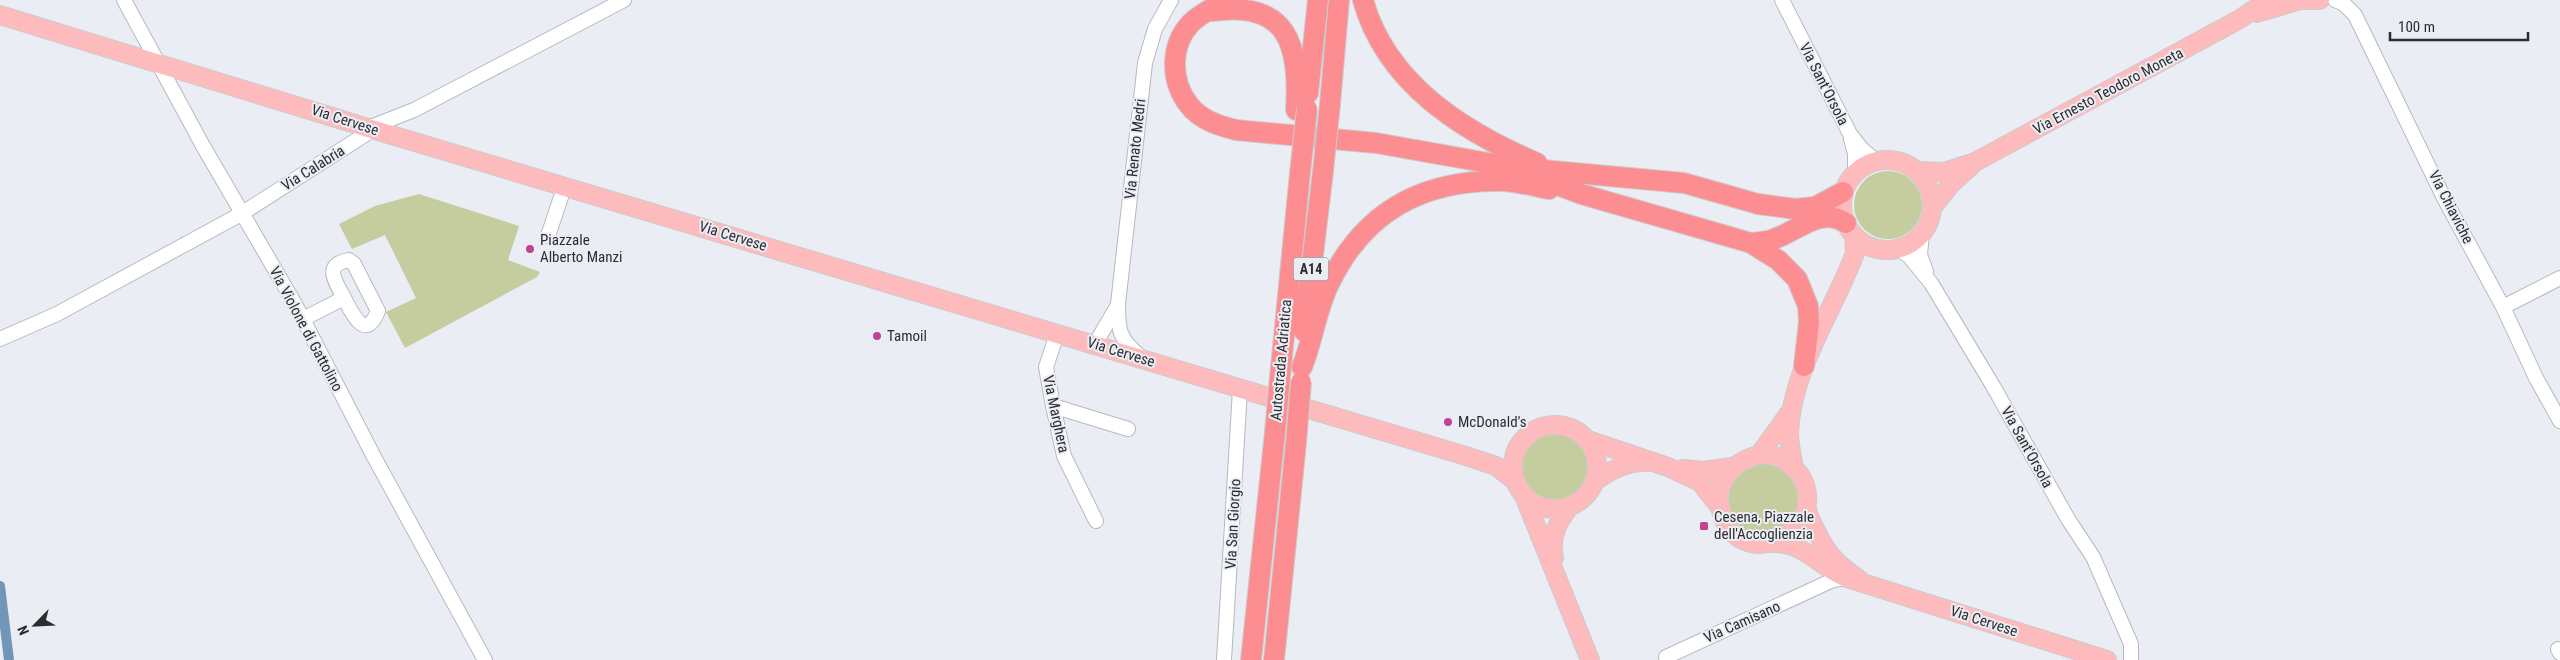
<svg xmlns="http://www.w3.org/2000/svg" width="2560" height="660" font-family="'Roboto Condensed',sans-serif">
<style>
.green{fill:#c5cc9d}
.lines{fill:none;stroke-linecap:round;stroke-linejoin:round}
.canal{stroke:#7197b6;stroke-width:10}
.minor-casing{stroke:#b7b9c0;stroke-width:16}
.major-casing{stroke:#cccccd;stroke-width:20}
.highway-casing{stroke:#cccccd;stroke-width:22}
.minor{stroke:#fff;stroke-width:14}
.major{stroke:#fdbbbd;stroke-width:18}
.highway{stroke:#fc8e91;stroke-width:20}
.highway-bridge-casing{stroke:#cccccd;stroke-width:22;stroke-linecap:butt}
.highway-bridge{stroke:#fc8e91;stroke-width:20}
.poi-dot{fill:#bf4393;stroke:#ebedf4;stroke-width:2}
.labels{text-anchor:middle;stroke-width:4;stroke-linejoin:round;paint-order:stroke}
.shield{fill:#ebedf4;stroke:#65666a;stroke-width:1}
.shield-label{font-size:14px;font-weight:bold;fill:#2c2c2f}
.street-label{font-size:15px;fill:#2c2c2f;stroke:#ebedf4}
.poi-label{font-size:15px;fill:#2c2c2f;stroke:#ebedf4;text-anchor:start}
</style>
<rect width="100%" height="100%" fill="#ebedf4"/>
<!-- green -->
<path class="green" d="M1854 205a34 34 0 1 1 68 0a34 34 0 1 1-68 0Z
M 419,194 L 519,226 L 508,260 L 540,272 L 537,277 L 405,348 L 386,312 L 416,298 L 385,235 L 352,249 L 339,224 L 375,206 Z
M1520 466a34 34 0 1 1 68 0a34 34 0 1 1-68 0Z
M1727 499a36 36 0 1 1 72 0a36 36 0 1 1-72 0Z"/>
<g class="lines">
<!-- canal -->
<path class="canal" d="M 0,586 L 9,660"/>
<!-- minor casing -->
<g class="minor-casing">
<path id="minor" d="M 124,0 L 203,146 L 295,304 L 373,455 L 485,660
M 1782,0 L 1850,134 L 1862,149 L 1876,161
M 2335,0 L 2344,4 L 2355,15 L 2444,198 L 2503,307 L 2536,378 L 2560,421
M 1851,139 L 1855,154 L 1855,173
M 1922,233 L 1920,255 L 1926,271
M 548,236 L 565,185
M 1898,249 L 1909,256 L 1931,283 L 1993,386 L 2068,519 L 2093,557 L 2131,644 L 2131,660
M 2503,307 L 2560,278
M 303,319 L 344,298 C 352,313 365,343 378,311 L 354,264 L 349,260 C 322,265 336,282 344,298
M 1061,334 L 1055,340 L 1046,367 L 1053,406 L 1064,456 L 1096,521
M 0,339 L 57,314 L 241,214 L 366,134 L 368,128 L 414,110 L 624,0
M 1095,344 L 1118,305
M 1140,356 C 1119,339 1118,330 1118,304 L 1145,63 L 1155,29 L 1171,0
M 1053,406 L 1128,429
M 2558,649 L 2560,653
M 1666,657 L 1833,580 L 1847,578
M 1224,660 L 1240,389"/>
</g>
<!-- major casing -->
<g class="major-casing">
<path id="major" d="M 2296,0 L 2320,0
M 2257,13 L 2297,1
M 0,15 L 368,128 L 1466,456 L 1496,466 L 1514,480
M1842 205a45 45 0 1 1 90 0a45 45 0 1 1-90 0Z
M 1916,171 L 1944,172 L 1975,162 L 2240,19 L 2268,0
M 1931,209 L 1951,184 L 1971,166
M1513 467a42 42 0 1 1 84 0a42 42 0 1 1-84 0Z
M 1588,440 L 1668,467 L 1700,482 L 1719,506
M 1759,455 L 1790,412
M 1794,468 C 1792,456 1789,444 1789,433 C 1792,368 1833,312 1855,253 L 1854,236
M 1683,469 L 1703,471 L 1732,467
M 1594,482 C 1611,470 1627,461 1648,462
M 1524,496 L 1590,660
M 1807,509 C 1791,551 1735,558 1722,514 C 1718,502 1718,489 1725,478 C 1732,466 1742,460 1755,456 C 1779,449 1804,470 1807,494 C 1808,499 1806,504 1807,509 C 1809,520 1818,534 1823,544 C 1832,560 1846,570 1861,581
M 1775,543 C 1804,543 1821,568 1847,578 L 2107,660
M 1554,558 C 1550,536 1557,523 1570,506"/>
</g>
<!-- highway casing -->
<g class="highway-casing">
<path id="highway" d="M 1227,0 C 1215,7 1201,13 1191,23 C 1170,45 1170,81 1189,105 C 1200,120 1220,126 1236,130 L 1376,143 L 1511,167 L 1684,183 L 1758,204 L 1795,209 L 1815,207 L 1843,192
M 1363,0 C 1386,83 1462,131 1537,163
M 1212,11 C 1288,0 1300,45 1296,110
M 1308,93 L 1318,0
M 1330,104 L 1339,0
M 1534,176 L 1581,194 L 1751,243 L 1778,260 L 1797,279 L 1808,306 L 1809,322 L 1804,366
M 1751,243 C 1758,242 1767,242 1774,239 C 1798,231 1821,206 1846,223
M 1304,331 L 1323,171
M 1302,367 C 1313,340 1316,311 1329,284 C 1364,211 1423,179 1504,181 C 1519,182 1534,186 1549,189
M 1280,377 L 1300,173
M 1251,660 L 1275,432
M 1274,660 L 1296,443"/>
</g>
<!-- minor -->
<use href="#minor" class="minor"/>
<!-- major -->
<use href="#major" class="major"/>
<!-- highway -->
<use href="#highway" class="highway"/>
<!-- highway-bridge casing -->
<g class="highway-bridge-casing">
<path id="highway-bridge" d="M 1323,171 L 1330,104
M 1300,173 L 1307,109
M 1275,432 L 1280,377
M 1296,443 L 1301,382"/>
</g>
<!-- highway-bridge -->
<use href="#highway-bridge" class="highway-bridge"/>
</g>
<!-- markers -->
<g class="poi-dot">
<circle cx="530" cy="249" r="5"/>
<circle cx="877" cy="336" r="5"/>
<circle cx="1448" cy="422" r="5"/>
<rect x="1699" y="521" width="10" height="10" rx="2.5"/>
</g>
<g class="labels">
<!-- shield labels -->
<rect class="shield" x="1293.5" y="257.5" width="35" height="23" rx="4"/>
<g class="shield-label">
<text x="1311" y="274">A14</text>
</g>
<!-- street labels -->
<g class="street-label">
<text transform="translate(1824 84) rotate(63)" y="5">Via Sant'Orsola</text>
<text transform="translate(2108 91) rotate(-28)" y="5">Via Ernesto Teodoro Moneta</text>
<text transform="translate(345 120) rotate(18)" y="5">Via Cervese</text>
<text transform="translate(1135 149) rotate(-84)" y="5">Via Renato Medri</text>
<text transform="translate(313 168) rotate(-32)" y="5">Via Calabria</text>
<text transform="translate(2451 207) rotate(63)" y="5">Via Chiaviche</text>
<text transform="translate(733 236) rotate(17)" y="5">Via Cervese</text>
<text transform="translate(306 329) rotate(62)" y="5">Via Violone di Gattolino</text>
<text transform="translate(1121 352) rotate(17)" y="5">Via Cervese</text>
<text transform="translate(1281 360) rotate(-85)" y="5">Autostrada Adriatica</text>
<text transform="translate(1056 414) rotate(78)" y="5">Via Marghera</text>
<text transform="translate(2027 447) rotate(61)" y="5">Via Sant'Orsola</text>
<text transform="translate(1233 524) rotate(-87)" y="5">Via San Giorgio</text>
<text transform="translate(1984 621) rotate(18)" y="5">Via Cervese</text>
<text transform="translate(1742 622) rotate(-24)" y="5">Via Camisano</text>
</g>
<!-- poi labels -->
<g class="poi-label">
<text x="540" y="245">Piazzale<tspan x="540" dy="17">Alberto Manzi</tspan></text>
<text x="887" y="341">Tamoil</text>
<text x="1458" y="427">McDonald's</text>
<text x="1714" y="522">Cesena, Piazzale<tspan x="1714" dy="17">dell'Accoglienzia</tspan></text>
</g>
</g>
<!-- north arrow -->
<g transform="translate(35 625) rotate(246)" stroke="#ebedf4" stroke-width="4" paint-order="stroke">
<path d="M0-4L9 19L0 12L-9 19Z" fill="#2c2c2f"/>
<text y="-8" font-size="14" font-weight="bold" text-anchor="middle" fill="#2c2c2f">N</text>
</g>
<!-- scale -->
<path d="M2390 32v8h138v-8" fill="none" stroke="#2c2c2f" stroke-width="2.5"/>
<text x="2398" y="32" font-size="15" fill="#2c2c2f" stroke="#ebedf4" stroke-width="4" paint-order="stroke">100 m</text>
</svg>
